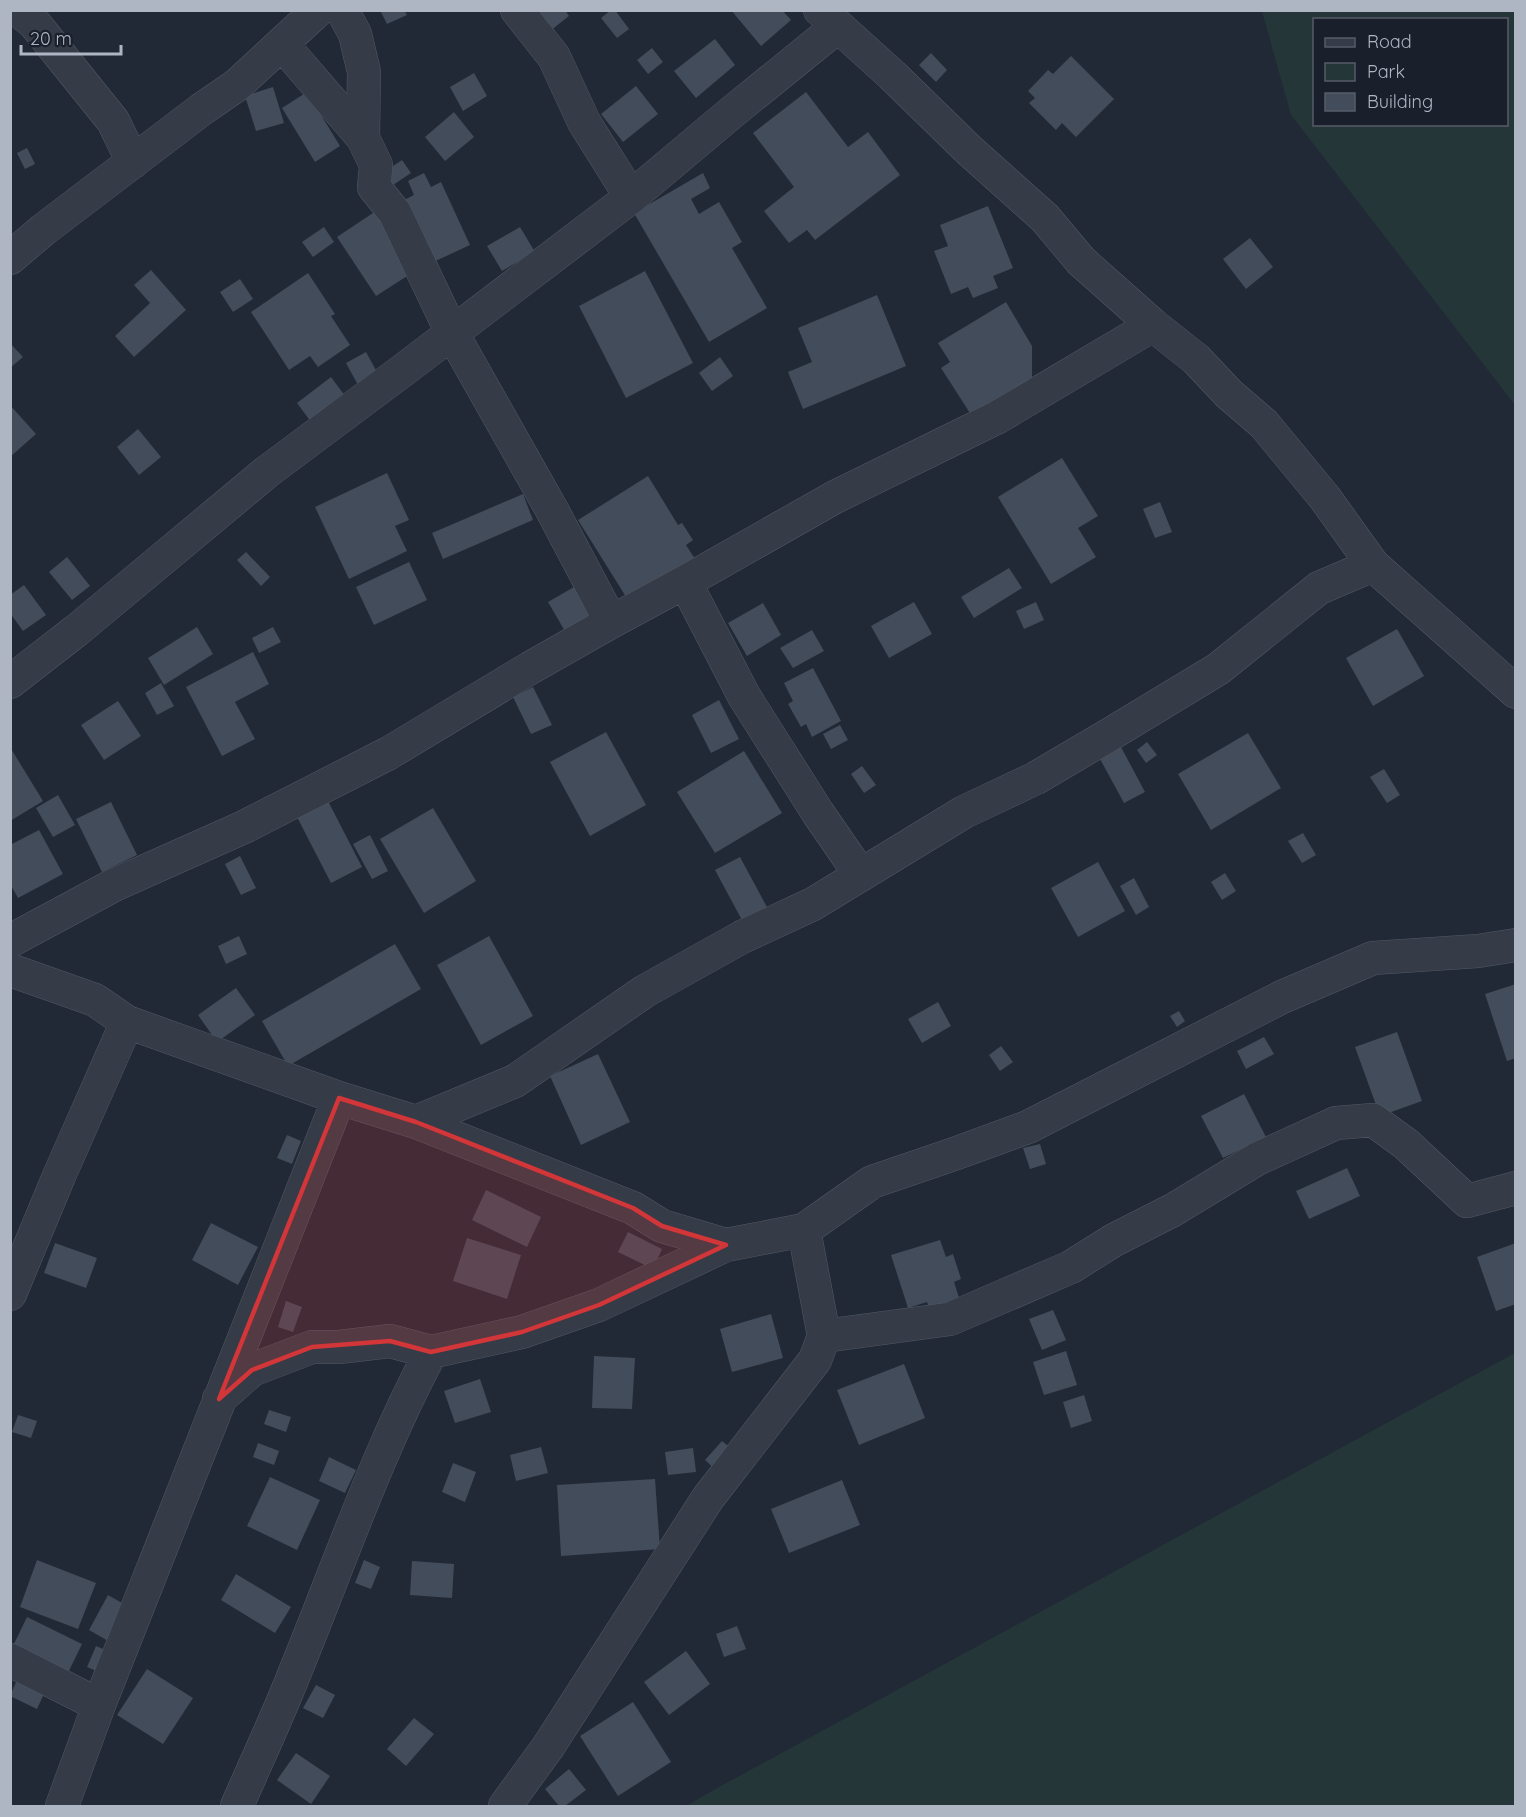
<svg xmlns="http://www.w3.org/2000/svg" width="1526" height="1817" font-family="Quicksand,sans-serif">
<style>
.green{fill:#243638;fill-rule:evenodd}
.building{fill:#424c5b}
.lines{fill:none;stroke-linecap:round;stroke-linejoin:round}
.street-casing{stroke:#525964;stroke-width:34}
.street{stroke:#353b47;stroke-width:33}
.marked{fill:#d23638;fill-opacity:0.2;stroke:#d23638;stroke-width:4.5;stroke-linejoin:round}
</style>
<rect width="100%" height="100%" fill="#212936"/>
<!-- green -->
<path class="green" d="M 1262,11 L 1515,11 L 1515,405 L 1291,115 ZM 1314,20 L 1506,20 L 1506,124 L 1314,124 Z
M 1515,1353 L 1515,1806 L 686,1806 L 710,1792 Z"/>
<!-- building -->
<path class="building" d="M 380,10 L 404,10 L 407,15 L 387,24 Z
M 534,10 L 565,10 L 569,16 L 550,31 Z
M 611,10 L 615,10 L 629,29 L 617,38 L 601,18 Z
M 731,10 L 782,10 L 791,20 L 761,46 Z
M 715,39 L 735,65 L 696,98 L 674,71 Z
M 652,48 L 663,62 L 648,74 L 637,60 Z
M 931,53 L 947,70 L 936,82 L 919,65 Z
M 1071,56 L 1114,99 L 1076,137 L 1062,123 L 1056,130 L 1029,103 L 1035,98 L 1028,91 L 1048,70 L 1053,74 Z
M 474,73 L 487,96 L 463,111 L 450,87 Z
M 636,86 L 658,114 L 623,142 L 601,114 Z
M 273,87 L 284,123 L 256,131 L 245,96 Z
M 307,92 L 340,146 L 315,162 L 282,108 Z
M 806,92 L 848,147 L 868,132 L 900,175 L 815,240 L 807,230 L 789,243 L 764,211 L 794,187 L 753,133 Z
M 454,112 L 474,137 L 445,161 L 425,137 Z
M 27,148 L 35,164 L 25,169 L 17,153 Z
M 402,160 L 411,173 L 390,187 L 381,174 Z
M 424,173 L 431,187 L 441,182 L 470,245 L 427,265 L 398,203 L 414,195 L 408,181 Z
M 703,173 L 710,188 L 691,199 L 699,214 L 719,202 L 742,242 L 732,248 L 767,308 L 709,342 L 634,213 Z
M 988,206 L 1013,268 L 993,276 L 998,288 L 973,298 L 968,287 L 951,294 L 934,251 L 948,246 L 940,225 Z
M 376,211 L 415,271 L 376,296 L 337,237 Z
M 324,227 L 334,242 L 313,257 L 302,242 Z
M 520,227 L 535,252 L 502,271 L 487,246 Z
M 1250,238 L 1273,267 L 1246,289 L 1223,259 Z
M 151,270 L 186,310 L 134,357 L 115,336 L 150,303 L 134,285 Z
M 645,271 L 693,363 L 626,398 L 579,306 Z
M 308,273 L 335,314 L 331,316 L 350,345 L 318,367 L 310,356 L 289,370 L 251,312 Z
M 240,279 L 253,299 L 233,312 L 220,292 Z
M 877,295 L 906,366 L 803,409 L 788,372 L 812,362 L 798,328 Z
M 1006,302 L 1032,346 L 1032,388 L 977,424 L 941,368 L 950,362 L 938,343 Z
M 10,343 L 23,357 L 10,368 Z
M 366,352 L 378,374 L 358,385 L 346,363 Z
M 720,357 L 733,376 L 712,391 L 699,373 Z
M 331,377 L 348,400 L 314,426 L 297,403 Z
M 10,405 L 36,434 L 10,457 Z
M 138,429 L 161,457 L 139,475 L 117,447 Z
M 1062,458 L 1098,516 L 1078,528 L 1096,557 L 1051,584 L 998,497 Z
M 387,473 L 409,520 L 395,526 L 407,551 L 349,579 L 315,507 Z
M 648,476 L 678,525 L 682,523 L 693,540 L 686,545 L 695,559 L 628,600 L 578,520 Z
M 523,494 L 533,520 L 443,559 L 432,533 Z
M 1160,502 L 1172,532 L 1155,538 L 1143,509 Z
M 246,552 L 270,577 L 261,586 L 237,560 Z
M 67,557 L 90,586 L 72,600 L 49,572 Z
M 409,562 L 427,600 L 374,625 L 356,587 Z
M 1009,568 L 1022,588 L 974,618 L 961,597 Z
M 24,585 L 46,615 L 23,631 L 10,613 L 10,595 Z
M 574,587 L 591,618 L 566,633 L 548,602 Z
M 914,602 L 932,634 L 889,658 L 871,626 Z
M 1036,602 L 1044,620 L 1024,629 L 1016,611 Z
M 763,603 L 781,635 L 747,656 L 728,623 Z
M 197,627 L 213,654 L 164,685 L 148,658 Z
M 273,627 L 281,642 L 259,653 L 252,638 Z
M 1397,629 L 1424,676 L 1373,706 L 1346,658 Z
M 812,630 L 824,651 L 793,668 L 780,648 Z
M 253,652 L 269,684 L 235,702 L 255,739 L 222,756 L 186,687 Z
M 813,668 L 841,721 L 812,737 L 806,724 L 801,727 L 788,704 L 793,701 L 784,683 Z
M 161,683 L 174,706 L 157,715 L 145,693 Z
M 533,687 L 552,725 L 531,734 L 513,697 Z
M 719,700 L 739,739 L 711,753 L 692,715 Z
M 118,701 L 141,736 L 104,760 L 81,725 Z
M 840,725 L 848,740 L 831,749 L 823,734 Z
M 606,732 L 646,805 L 590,836 L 550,762 Z
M 1248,733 L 1281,788 L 1211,830 L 1178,774 Z
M 1147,742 L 1157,755 L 1146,763 L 1137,750 Z
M 10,747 L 43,801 L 10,821 Z
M 1121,747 L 1145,792 L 1124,803 L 1100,759 Z
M 744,751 L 782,813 L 715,853 L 677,792 Z
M 862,766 L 876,785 L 864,793 L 851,774 Z
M 1384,769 L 1400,795 L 1387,803 L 1370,777 Z
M 58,795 L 75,825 L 53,837 L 36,808 Z
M 328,801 L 362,867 L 331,883 L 297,817 Z
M 111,802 L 137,855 L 102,872 L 76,819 Z
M 433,808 L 476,881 L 424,913 L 380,839 Z
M 39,830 L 63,874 L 18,898 L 10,884 L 10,845 Z
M 1303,833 L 1316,855 L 1302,863 L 1288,841 Z
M 370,835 L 388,871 L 372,879 L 353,844 Z
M 240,856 L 256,888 L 241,895 L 225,864 Z
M 740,857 L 768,909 L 743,922 L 715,870 Z
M 1098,862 L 1125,911 L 1078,937 L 1051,888 Z
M 1225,873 L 1236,891 L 1222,900 L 1211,882 Z
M 1134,878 L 1149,907 L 1136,915 L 1120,886 Z
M 239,936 L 247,954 L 226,964 L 218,946 Z
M 489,936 L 533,1016 L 481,1045 L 437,965 Z
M 395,944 L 421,989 L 288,1066 L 262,1021 Z
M 1516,984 L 1516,1058 L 1507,1061 L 1485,994 Z
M 236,988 L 255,1015 L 217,1042 L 198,1015 Z
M 938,1002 L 951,1026 L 922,1043 L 908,1019 Z
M 1179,1011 L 1185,1021 L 1177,1027 L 1170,1016 Z
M 1397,1032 L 1422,1101 L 1380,1116 L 1355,1047 Z
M 1264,1037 L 1274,1054 L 1246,1069 L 1237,1051 Z
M 1001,1046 L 1013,1062 L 1000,1071 L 989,1055 Z
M 598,1054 L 630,1122 L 581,1145 L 550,1076 Z
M 1244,1094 L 1266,1137 L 1223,1158 L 1201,1116 Z
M 287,1135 L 301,1141 L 292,1164 L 277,1158 Z
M 1040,1144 L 1046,1164 L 1030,1169 L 1023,1148 Z
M 1347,1168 L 1360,1196 L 1309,1219 L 1296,1191 Z
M 486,1190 L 541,1217 L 527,1247 L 472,1220 Z
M 211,1223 L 258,1247 L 238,1285 L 192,1260 Z
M 628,1232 L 662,1249 L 653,1269 L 618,1252 Z
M 467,1238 L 521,1255 L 507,1299 L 453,1281 Z
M 940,1240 L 946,1257 L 953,1254 L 961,1279 L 954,1282 L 961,1304 L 931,1314 L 927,1302 L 908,1308 L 891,1255 Z
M 55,1243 L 97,1258 L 86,1288 L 44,1273 Z
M 1516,1243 L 1516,1304 L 1496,1311 L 1477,1257 Z
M 286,1301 L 302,1307 L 293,1332 L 278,1327 Z
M 1053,1310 L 1066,1340 L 1042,1350 L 1029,1319 Z
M 771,1314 L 783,1358 L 732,1372 L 720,1329 Z
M 1066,1351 L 1077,1385 L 1044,1395 L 1033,1362 Z
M 594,1356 L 635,1358 L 632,1409 L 592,1408 Z
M 904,1364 L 925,1418 L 859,1445 L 837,1390 Z
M 480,1379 L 491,1412 L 455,1423 L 444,1391 Z
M 1084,1395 L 1092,1421 L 1071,1428 L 1063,1402 Z
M 269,1410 L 291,1417 L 286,1432 L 264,1424 Z
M 18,1415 L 37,1421 L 31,1438 L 12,1432 Z
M 722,1441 L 733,1450 L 716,1470 L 705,1460 Z
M 258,1443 L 279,1451 L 274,1465 L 253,1457 Z
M 541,1447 L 548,1473 L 516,1481 L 510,1455 Z
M 693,1448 L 696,1472 L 668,1475 L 665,1452 Z
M 329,1457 L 356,1470 L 345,1493 L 319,1481 Z
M 453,1463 L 476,1472 L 465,1502 L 442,1492 Z
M 270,1477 L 320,1500 L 297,1550 L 247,1526 Z
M 655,1479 L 660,1549 L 561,1556 L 557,1485 Z
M 842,1480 L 860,1525 L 789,1553 L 771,1509 Z
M 37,1560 L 96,1583 L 78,1629 L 20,1607 Z
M 364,1560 L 380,1567 L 371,1589 L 355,1583 Z
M 412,1561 L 454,1564 L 452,1598 L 410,1595 Z
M 236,1574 L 291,1607 L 275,1633 L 221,1600 Z
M 108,1595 L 129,1607 L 110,1642 L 89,1630 Z
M 27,1617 L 82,1644 L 66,1677 L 11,1650 Z
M 737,1626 L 746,1649 L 724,1657 L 716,1634 Z
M 96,1646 L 110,1652 L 101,1673 L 87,1667 Z
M 686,1651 L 710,1684 L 669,1715 L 644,1682 Z
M 147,1669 L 193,1698 L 163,1744 L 117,1715 Z
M 20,1673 L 48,1685 L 37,1709 L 10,1696 Z
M 316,1685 L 335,1695 L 323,1718 L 303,1708 Z
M 633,1702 L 671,1762 L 618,1796 L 580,1736 Z
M 414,1718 L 434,1734 L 406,1766 L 387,1749 Z
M 296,1753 L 330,1776 L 311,1804 L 277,1780 Z
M 569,1769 L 586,1790 L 565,1806 L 559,1806 L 545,1789 Z"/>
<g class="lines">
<!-- street casing -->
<g class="street-casing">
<path id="street" d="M 18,10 L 35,24 L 113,121 L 133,162
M 342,10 L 355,34 L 364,72 L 363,138 L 376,165 L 374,187 L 395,213 L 452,333 L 552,510 L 611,622
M 517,10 L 554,57 L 584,122 L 631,197
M 820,10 L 892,75 L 970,151 L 1045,218 L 1081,261 L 1153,325 L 1196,359 L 1229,394 L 1264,424 L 1325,498 L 1373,565 L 1516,692
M 282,44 L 363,138
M 10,258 L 43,230 L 202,109 L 237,85 L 318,10
M 685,582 L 744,696 L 818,813 L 860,874
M 10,682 L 77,630 L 268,471 L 406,368 L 631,197 L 731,113 L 837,27
M 10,941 L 114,885 L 244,827 L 389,753 L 530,668 L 611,622 L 685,582 L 835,497 L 998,417 L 1153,325
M 10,970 L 95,1000 L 127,1022 L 339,1098 L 416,1122 L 633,1208 L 662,1226 L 726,1245
M 416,1122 L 515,1081 L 645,991 L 742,937 L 813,904 L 964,812 L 1036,778 L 1109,735 L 1218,669 L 1319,588 L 1373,565
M 10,1294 L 59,1176 L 127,1022
M 824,1336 L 950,1319 L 1071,1267 L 1114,1240 L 1173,1210 L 1257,1159 L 1336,1123 L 1373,1120 L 1406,1144 L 1467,1201 L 1516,1188
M 219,1399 L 252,1370 L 312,1347 L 339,1347 L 390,1341 L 431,1352 L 522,1332 L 599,1305 L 726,1245 L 804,1230 L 872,1182 L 954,1154 L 1028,1127 L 1282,997 L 1373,958 L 1478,951 L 1516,945
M 10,1660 L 99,1705
M 62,1806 L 99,1705 L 339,1098
M 237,1806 C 256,1762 277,1718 295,1672 C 339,1565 376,1455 431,1352
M 505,1806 L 548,1747 L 708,1498 L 815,1360 L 824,1336 L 804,1230"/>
</g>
<!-- street -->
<use href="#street" class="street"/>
</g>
<!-- marked area -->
<path class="marked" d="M 339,1098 L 416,1122 L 633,1208 L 662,1226 L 726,1245 L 599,1305 L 522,1332 L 431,1352 L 390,1341 L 312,1347 L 252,1370 L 219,1399 Z"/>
<!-- border -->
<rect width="1526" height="1817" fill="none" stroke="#afb6c3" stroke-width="24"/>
<!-- legend -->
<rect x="1313" y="18" width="195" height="108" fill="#1a202b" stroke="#565c68" stroke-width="1.5"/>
<rect x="1325" y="38" width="30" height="9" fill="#353b47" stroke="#565c68" stroke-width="1.5"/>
<text x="1367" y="48" font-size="18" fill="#afb6c3">Road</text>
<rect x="1325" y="63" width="30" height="18" fill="#243638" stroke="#565c68" stroke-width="1.5"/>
<text x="1367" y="78" font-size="18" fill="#afb6c3">Park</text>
<rect x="1325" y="93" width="30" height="18" fill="#424c5b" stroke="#565c68" stroke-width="1.5"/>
<text x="1367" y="108" font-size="18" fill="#afb6c3">Building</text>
<!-- scale -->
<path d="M21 45v9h100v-9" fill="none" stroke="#afb6c3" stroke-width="3"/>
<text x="30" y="45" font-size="18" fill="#afb6c3" stroke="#1a202b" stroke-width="4.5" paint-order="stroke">20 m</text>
</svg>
